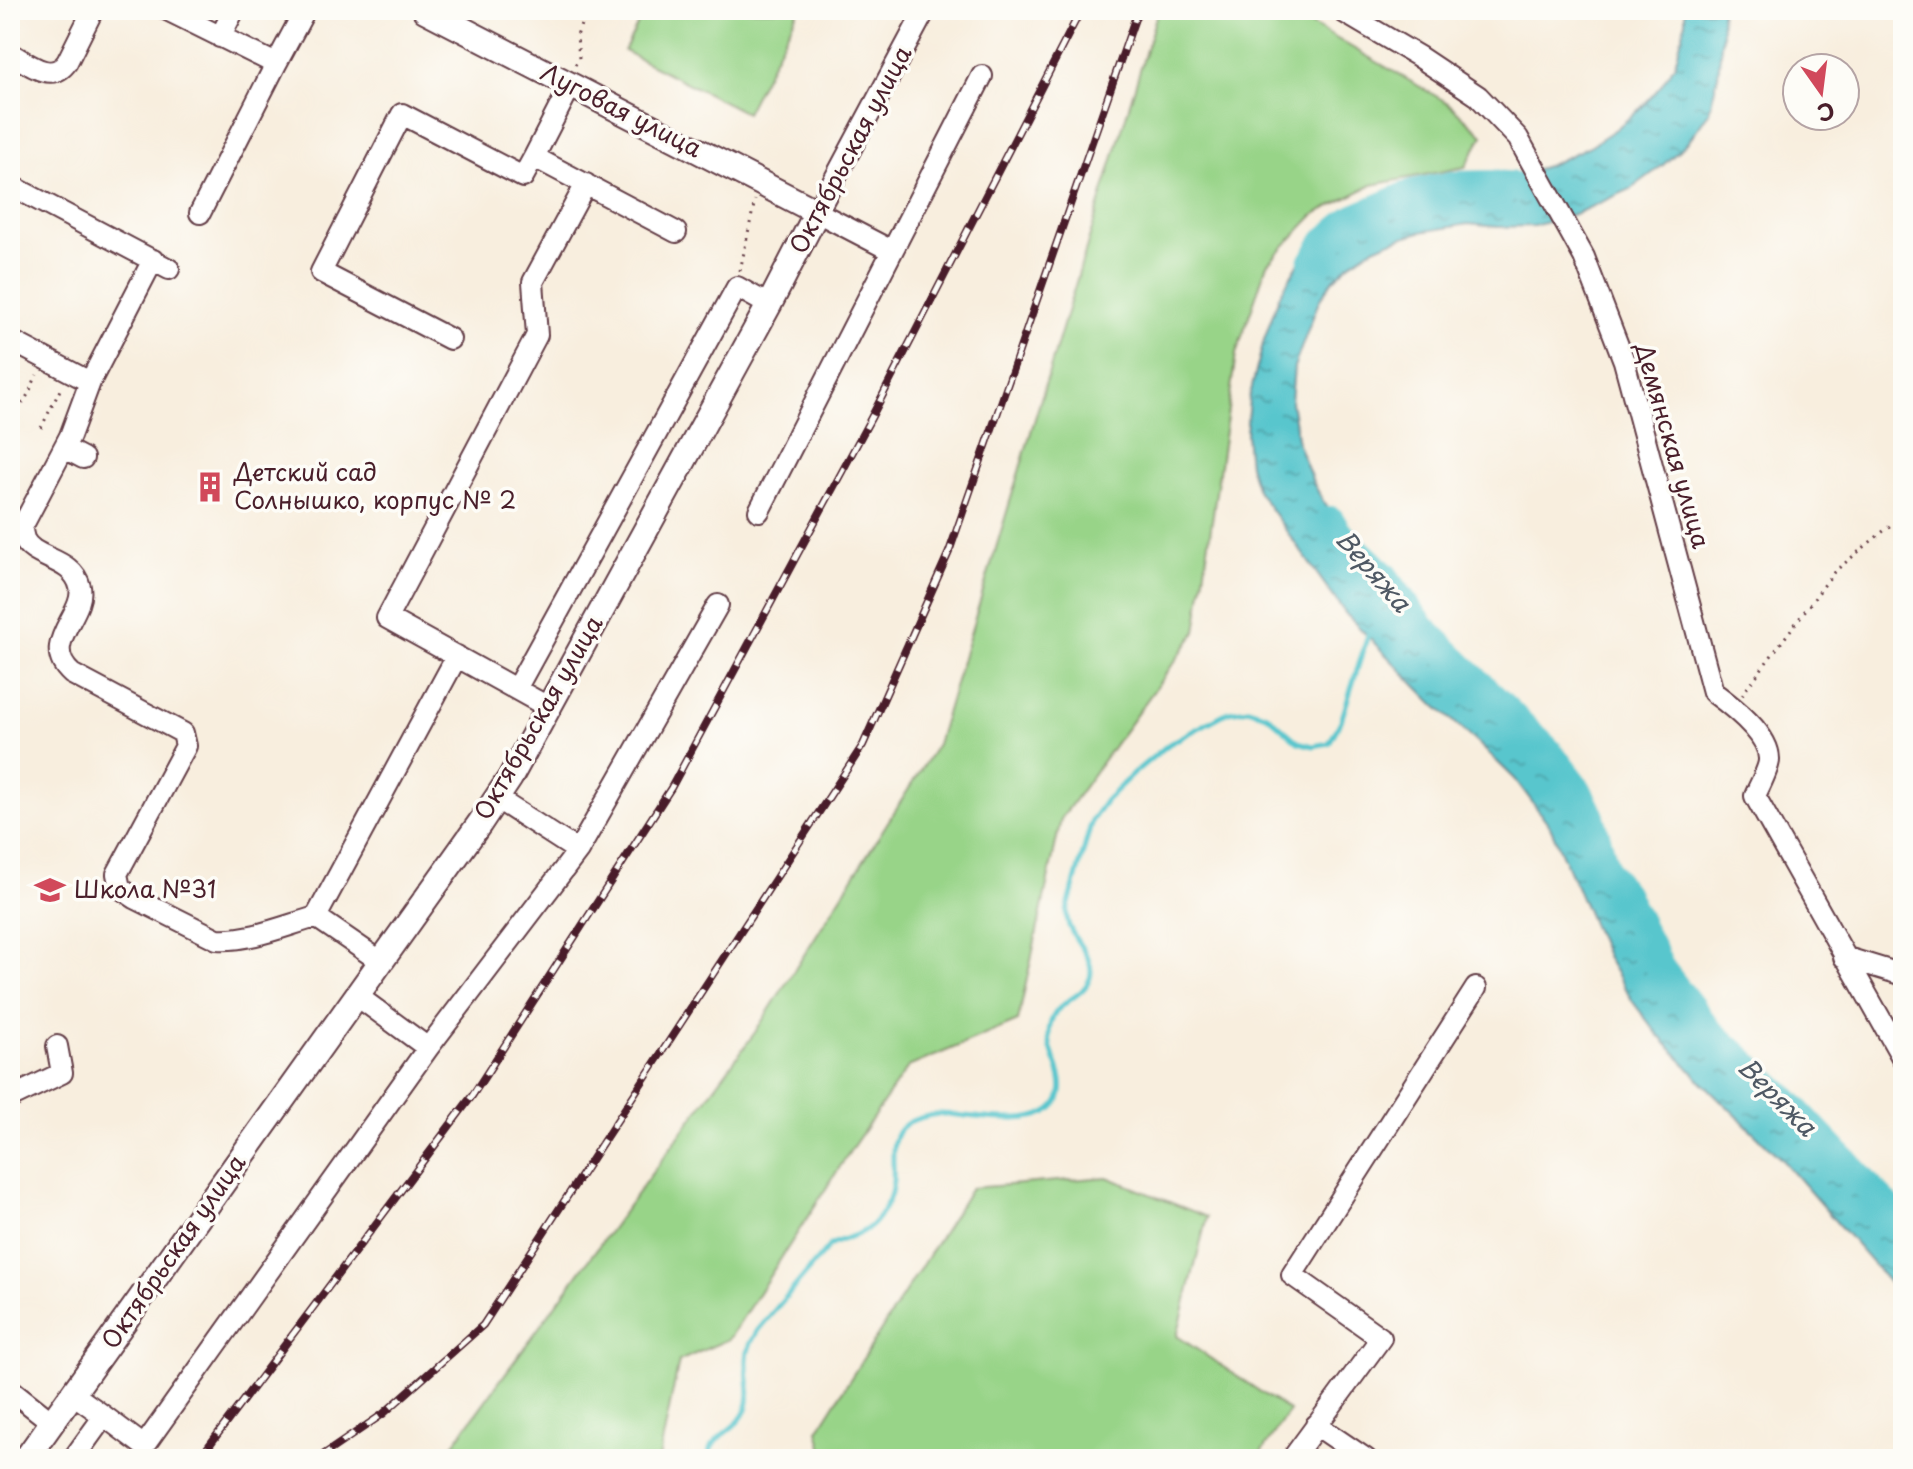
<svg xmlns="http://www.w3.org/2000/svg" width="1913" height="1469" font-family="'Playpen Sans',sans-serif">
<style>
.green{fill:#98d488;stroke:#717a5a;stroke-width:2}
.water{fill:url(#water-ripples);stroke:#52727c;stroke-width:2}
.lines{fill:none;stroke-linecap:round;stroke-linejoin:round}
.stream{stroke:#59c6cd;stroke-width:5}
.river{stroke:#59c6cd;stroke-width:30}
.minor-casing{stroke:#643e46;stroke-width:24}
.major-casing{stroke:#643e46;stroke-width:28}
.path{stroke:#643e46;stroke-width:3;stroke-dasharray:2 6;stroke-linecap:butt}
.minor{stroke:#fff;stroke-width:20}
.major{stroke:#fff;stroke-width:24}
.rail-casing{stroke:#4a1f2b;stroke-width:8}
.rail{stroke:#fdfcf7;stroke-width:5;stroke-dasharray:15;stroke-linecap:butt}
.labels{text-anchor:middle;stroke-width:7;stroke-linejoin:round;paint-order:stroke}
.street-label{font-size:24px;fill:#4a1f2b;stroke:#fdfcf7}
.poi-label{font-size:24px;fill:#4a1f2b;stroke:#fdfcf7;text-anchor:start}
.water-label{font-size:26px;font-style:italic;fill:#4f5964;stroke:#fdfcf7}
</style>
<defs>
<pattern id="water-ripples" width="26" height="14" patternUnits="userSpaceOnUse" patternTransform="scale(2)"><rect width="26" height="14" fill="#59c6cd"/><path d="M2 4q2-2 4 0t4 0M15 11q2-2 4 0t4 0" fill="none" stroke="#4ca0a7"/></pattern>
</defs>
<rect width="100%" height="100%" fill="#fdfcf7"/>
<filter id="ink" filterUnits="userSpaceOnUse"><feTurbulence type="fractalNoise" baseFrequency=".0125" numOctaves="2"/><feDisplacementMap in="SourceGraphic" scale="16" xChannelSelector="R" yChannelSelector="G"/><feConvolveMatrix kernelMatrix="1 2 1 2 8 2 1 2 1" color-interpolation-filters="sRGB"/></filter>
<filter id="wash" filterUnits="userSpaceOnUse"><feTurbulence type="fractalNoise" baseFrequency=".006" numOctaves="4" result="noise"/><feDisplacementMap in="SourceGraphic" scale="32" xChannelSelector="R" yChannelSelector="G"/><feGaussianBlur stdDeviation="1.8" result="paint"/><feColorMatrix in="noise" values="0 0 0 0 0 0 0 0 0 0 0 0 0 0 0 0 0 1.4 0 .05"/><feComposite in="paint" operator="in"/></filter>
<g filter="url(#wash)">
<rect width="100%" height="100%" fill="#f8eede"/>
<!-- green -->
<path class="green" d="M 645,10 L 799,10 L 746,113 L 624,51 Z
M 1158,10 L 1287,10 L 1448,103 L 1483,135 L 1465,167 L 1372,185 L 1315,214 L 1267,264 L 1236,354 L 1196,632 L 1061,819 L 1018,1021 L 908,1067 L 854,1145 L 729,1339 L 679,1361 L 659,1459 L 427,1459 L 453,1445 L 756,1031 L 937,744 Z
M 1107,1177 L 1207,1217 L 1177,1336 L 1289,1411 L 1257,1459 L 825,1459 L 818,1430 L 971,1188 Z"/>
<!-- water -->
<path class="water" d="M 1685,10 L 1721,10 L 1722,34 L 1718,75 L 1709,112 L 1687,143 L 1663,165 L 1631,189 L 1577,213 L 1534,226 L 1498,227 L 1468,224 L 1420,232 L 1388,242 L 1370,250 L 1349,264 L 1332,281 L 1319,301 L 1294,367 L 1291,402 L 1298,444 L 1313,482 L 1330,514 L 1358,553 L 1453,660 L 1541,748 L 1591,810 L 1607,843 L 1613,888 L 1673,1003 L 1698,1029 L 1791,1111 L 1903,1227 L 1903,1305 L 1892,1286 L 1785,1163 L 1697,1077 L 1656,1032 L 1633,1002 L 1608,960 L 1550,826 L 1515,779 L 1477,742 L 1435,705 L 1346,614 L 1257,490 L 1249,465 L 1246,434 L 1249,399 L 1264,340 L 1279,296 L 1300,261 L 1332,235 L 1372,213 L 1427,196 L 1468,189 L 1550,165 L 1590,146 L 1616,129 L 1643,106 L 1660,87 L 1675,64 L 1685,24 Z"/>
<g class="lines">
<!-- stream -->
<path class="stream" d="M 708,1459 C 712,1433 736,1432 746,1410 C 752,1394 746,1376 747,1359 C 747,1348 753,1339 758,1330 L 829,1246 C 842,1238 857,1237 867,1229 C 878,1221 890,1202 892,1188 C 897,1168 885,1139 905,1125 C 912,1119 930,1115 939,1114 C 969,1113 1052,1136 1061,1093 C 1065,1072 1048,1055 1049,1034 C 1050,999 1082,1002 1090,978 C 1096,958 1073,941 1068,923 C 1067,919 1067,915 1067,911 L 1092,820 L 1106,800 L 1135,772 L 1169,744 L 1228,712 L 1248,709 L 1267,715 L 1298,742 L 1313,746 L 1329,743 L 1341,721 L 1369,632"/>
<!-- river -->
<path class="river" d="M 1313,263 L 1327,241 L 1354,219 L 1413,194 L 1452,186 L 1491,185 L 1519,187
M 1330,521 L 1337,533 L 1384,577 L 1422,629 L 1549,753 L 1577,790 L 1590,817 L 1605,870 L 1624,896 L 1661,970 L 1708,1031 L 1787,1102 L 1903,1224"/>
</g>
</g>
<g filter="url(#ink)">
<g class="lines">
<!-- minor casing -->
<g class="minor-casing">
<path id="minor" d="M 167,10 L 276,64
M 1340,10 L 1418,56 L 1478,96 L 1518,138 L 1584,257 L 1624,361 L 1713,692 C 1732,706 1770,735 1769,760 C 1769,769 1758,788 1755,796 L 1903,1059
M 220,37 L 234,10
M 10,53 C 27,63 52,84 67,62 L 93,10
M 571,85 L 534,157 L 676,232
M 10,185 L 169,269
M 200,213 L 276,64 L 305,10
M 892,251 L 817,212 L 925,10
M 450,339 L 321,272 L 402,114 L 523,177 L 534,157
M 10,340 L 90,382
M 64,448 L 83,458
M 759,511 L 982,76
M 10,520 L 22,527 C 22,529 23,536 24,539 C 33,560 73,557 80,587 C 86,615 38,644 72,674 L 183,733 L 186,746 L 117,874 L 120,888 L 135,898 L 217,939 C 250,941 284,926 316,917 L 380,961
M 22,527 L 70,436 L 90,382 L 153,260
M 516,689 L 737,287 L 769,305
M 548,707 L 387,618 L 537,335 L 533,282 L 586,184
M 496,798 L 578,851 L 718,605
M 316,917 L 457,656
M 1844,957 L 1903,975
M 356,995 L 428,1048
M 10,1098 L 62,1073 L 57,1046
M 10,1389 L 53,1423
M 73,1394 L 104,1416
M 1316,1425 L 1366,1459
M 73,1459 L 104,1416 L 144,1446 L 428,1048 L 578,851
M 1292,1459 L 1381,1338 L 1292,1275 L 1476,988"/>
</g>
<!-- major casing -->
<g class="major-casing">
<path id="major" d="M 26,1459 L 480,823 L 510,778 L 769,305 L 817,212 L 425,10"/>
</g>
<!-- path -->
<path class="path" d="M 575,65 L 579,59 L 577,36 L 586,10
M 740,271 L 755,200
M 10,414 C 25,407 30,389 37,375
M 41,428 L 61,388
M 1742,695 L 1834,572 L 1903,515"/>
<!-- minor -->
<use href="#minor" class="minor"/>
<!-- major -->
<use href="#major" class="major"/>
<!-- rail casing -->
<g class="rail-casing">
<path id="rail" d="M 199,1459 L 472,1096 L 671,788 L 871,418 L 1081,10
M 317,1459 L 383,1414 L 483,1325 L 863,745 L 949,552 L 1138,10"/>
</g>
<!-- rail -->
<use href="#rail" class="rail"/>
</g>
</g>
<!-- icons -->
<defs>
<g id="building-bare" transform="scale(2.4)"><path d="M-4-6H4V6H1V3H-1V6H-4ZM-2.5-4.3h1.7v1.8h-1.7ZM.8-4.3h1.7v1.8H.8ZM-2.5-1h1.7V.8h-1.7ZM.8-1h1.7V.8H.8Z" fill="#d1495b" stroke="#fdfcf7" stroke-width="2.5" paint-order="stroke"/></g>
<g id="school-bare" transform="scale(2.4)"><path d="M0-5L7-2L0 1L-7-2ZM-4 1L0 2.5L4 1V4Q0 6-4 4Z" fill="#d1495b" stroke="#fdfcf7" stroke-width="2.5" paint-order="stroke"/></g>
</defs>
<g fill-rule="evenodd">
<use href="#building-bare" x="210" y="487"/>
<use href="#school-bare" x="50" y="890"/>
</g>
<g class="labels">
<!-- street labels -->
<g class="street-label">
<text transform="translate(621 111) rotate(27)" y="8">Луговая улица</text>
<text transform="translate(851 150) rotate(-62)" y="8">Октябрьская улица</text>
<text transform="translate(1672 446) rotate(74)" y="8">Демянская улица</text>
<text transform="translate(539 718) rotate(-60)" y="8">Октябрьская улица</text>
<text transform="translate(174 1252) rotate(-55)" y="8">Октябрьская улица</text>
</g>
<!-- poi labels -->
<g class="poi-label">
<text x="234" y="481">Детский сад<tspan x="234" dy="28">Солнышко, корпус № 2</tspan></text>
<text x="74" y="898">Школа №31</text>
</g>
<!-- water labels -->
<g class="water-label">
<text transform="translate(1373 571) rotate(49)" y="9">Веряжа</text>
<text transform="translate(1777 1097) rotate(45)" y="9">Веряжа</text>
</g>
</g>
<!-- margin -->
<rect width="1913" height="1469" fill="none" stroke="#fdfcf7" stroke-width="40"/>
<!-- north arrow -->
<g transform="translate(1821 92) rotate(166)"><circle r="38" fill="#fdfcf7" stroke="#b5a4a5" stroke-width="2"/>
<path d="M0-6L14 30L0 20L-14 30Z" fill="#d1495b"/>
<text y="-12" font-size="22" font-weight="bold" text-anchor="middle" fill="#4a1f2b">С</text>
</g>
</svg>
